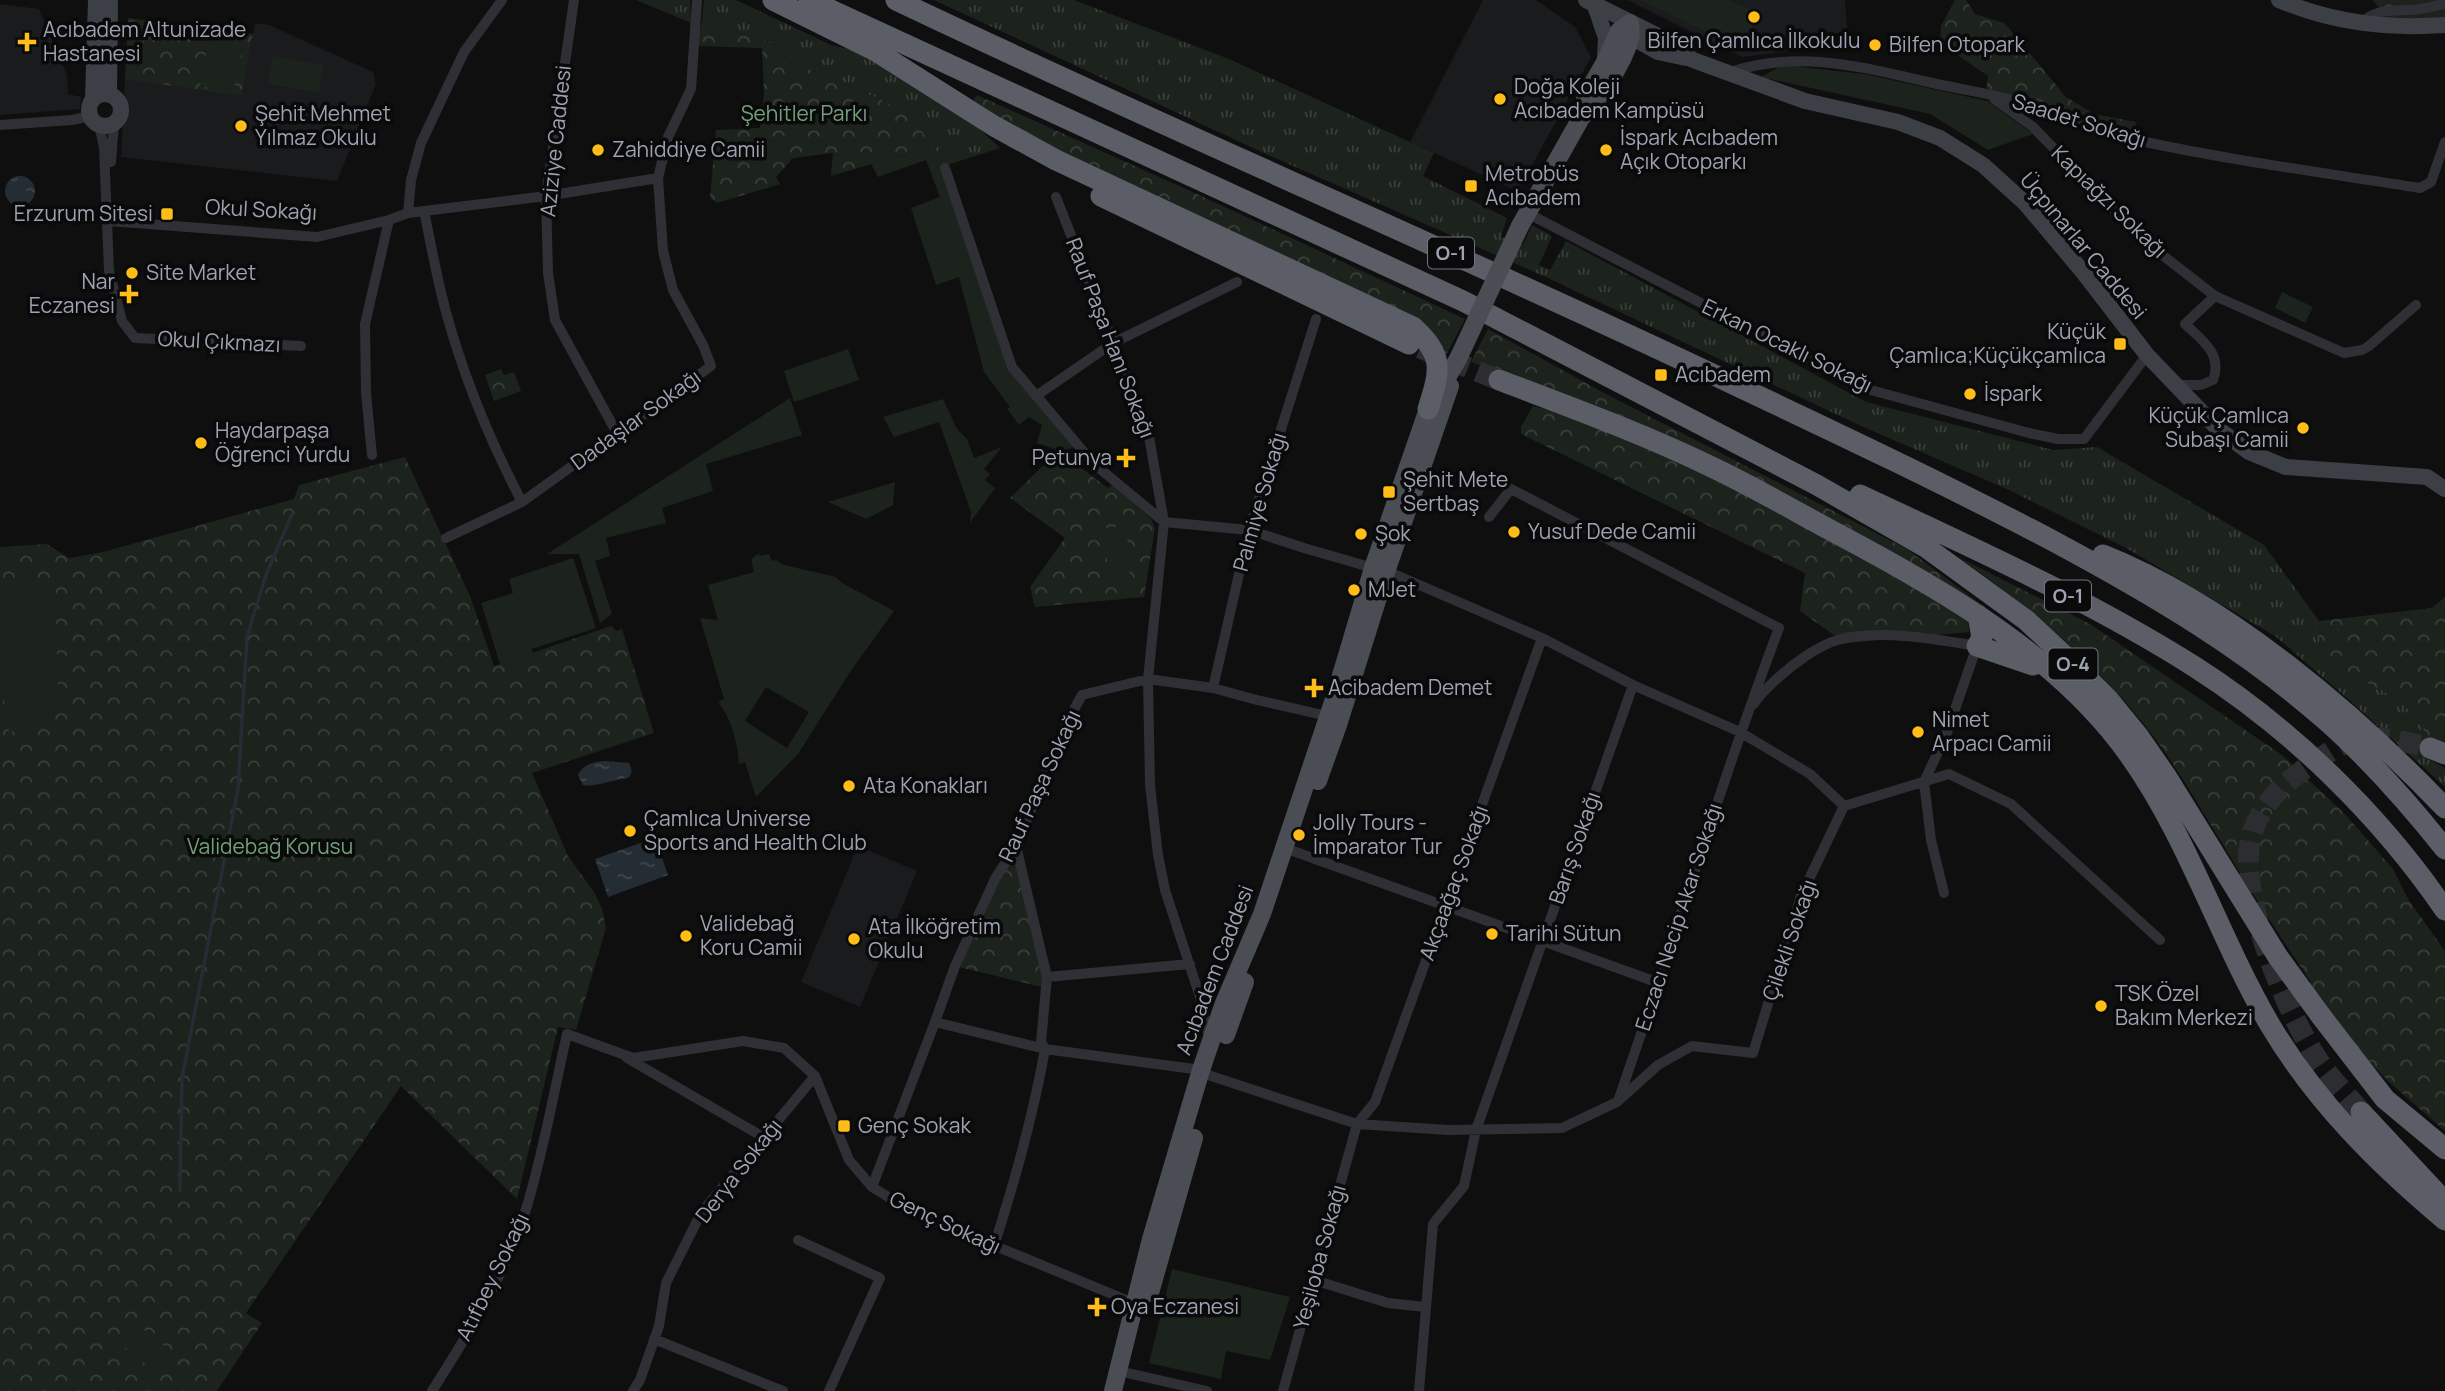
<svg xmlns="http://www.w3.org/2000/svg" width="2445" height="1391" font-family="Manrope,sans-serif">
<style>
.built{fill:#1a1b1d}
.grass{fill:url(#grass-tufts)}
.forest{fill:url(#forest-crowns)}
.garden{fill:#1b231c;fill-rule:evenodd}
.water{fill:url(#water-ripples)}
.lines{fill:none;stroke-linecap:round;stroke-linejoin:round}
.stream{stroke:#242c34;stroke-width:3.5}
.highway-tunnel{stroke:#2c2d31;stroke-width:21;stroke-dasharray:21 10;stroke-linecap:butt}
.street{stroke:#2f3035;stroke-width:10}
.secondary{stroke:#3d3f46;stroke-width:16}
.primary{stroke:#4b4d55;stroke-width:18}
.highway{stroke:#5b5d67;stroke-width:21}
.primary-bridge{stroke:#4b4d55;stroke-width:18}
.poi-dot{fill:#ffbd18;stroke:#0a0a0b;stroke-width:2.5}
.labels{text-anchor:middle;stroke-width:7;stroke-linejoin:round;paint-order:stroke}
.shield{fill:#0a0a0b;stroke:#727581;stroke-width:2}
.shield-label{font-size:19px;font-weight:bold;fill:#9ea3b3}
.poi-label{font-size:21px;fill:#9ea3b3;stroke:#0a0a0b;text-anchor:start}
.park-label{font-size:21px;fill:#73a078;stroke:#0a0a0b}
.street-label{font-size:21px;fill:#9ea3b3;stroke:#0a0a0b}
</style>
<defs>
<pattern id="grass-tufts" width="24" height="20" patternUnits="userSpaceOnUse" patternTransform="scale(1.75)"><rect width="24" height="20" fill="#1b231c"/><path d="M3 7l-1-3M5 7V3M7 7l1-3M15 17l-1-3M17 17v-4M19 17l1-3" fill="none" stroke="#39403b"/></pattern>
<pattern id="forest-crowns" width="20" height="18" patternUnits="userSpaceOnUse" patternTransform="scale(1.75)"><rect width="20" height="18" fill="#1b231c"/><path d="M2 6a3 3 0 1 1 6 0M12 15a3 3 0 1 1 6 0" fill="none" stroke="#39403b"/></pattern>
<pattern id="water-ripples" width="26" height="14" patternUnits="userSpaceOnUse" patternTransform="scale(1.75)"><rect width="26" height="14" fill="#242c34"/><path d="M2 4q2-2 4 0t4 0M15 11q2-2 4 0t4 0" fill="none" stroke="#40474f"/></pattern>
</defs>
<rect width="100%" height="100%" fill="#0f0f10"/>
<!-- built -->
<path class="built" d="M 1483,0 L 1536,0 L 1575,27 L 1591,57 L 1518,191 L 1410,142 Z
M 1627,0 L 1845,0 L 1847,29 L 1801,50 L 1742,57 Z
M 0,4 L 39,9 L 67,75 L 68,94 L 81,97 L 80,109 L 0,115 Z
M 255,23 L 269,25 L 373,72 L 376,84 L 337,181 L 121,157 L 125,79 L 242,95 Z
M 858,846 L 917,871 L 860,1007 L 801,982 Z"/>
<!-- grass -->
<path class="grass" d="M 636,0 L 690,0 L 691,23 Z
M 704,0 L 736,0 L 831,45 L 864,52 L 973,123 L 1000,148 L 947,165 L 886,102 L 797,64 L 782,47 L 702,20 Z
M 934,0 L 1074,0 L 1229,59 L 1434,153 L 1423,176 L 1507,218 L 1501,237 L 1523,245 L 1532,225 L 1552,236 L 1539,265 L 1550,270 L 1566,241 L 1866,402 L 2053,450 L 2097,447 L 2264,545 L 2319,621 L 2320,657 L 2402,701 L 2432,741 L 2426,758 L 2445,768 L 2445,787 L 2349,700 L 2275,636 L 2126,548 L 2009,490 L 1859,425 L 1548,278 L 1266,154 Z"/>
<!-- forest -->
<path class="forest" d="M 1955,0 L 1966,0 L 1975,14 L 2004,23 L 2008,27 L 2066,97 L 2094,114 L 2136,122 L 2135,133 C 2084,121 2037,100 1986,89 L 1988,76 L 1940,43 L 1941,26 Z
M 2373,0 L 2445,0 L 2445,19 L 2389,21 Z
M 128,18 L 253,34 L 242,96 L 125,79 Z
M 702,20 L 782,47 L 797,64 L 886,102 L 915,123 L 933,146 L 831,176 L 833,153 L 793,158 L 776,177 L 780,184 L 717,203 L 710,198 L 716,130 L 760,128 L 764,94 L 762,48 L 696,46 Z
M 977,95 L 1197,194 L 1465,319 L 1445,357 L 1018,131 L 973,100 Z
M 1488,329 L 1604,393 L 1907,549 L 2015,630 L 1982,609 L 1512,377 L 1471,362 Z
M 501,369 L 504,375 L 514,372 L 521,391 L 494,401 L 485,375 Z
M 1533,406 C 1580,416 1628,438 1673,458 C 1775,504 1872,560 1968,620 L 1969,632 L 1845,643 L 1800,611 L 1805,573 L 1521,434 L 1521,427 Z
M 405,457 L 470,596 L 494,666 L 611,626 L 616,631 L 622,629 L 654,733 L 532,773 L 568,856 L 594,892 L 602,908 L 606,928 L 576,1030 L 558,1027 L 517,1199 L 401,1086 L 246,1313 L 262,1323 L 217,1391 L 0,1391 L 0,547 L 47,544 L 69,558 L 103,552 L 294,499 L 299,485 Z
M 1048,461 L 1081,468 L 1108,488 L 1113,484 L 1151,519 L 1155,528 L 1144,597 L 1035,607 L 1030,587 L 1065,538 L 1010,498 Z
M 1958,557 L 2090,624 L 2282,755 L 2345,814 L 2393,869 L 2408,899 L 2445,951 L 2445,1131 L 2388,1081 L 2360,1052 L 2309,984 L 2311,982 C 2280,937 2250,890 2222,843 C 2200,808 2181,773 2156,740 C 2102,667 2032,609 1958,557 Z
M 2445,597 L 2445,746 L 2432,741 L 2402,701 L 2320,658 L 2319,621 L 2432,608 Z
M 1016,846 L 1046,988 L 955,966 Z"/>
<!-- garden -->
<path class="garden" d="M 1640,0 L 1728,0 L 1757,12 L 1743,50 Z
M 210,30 L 245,37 L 233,92 L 200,86 Z
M 273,56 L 324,65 L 319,93 L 268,84 Z
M 1783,65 L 1864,74 L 1987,101 L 2033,134 L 1988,150 L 1930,114 L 1761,77 Z
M 933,146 L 947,165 L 1015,363 L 1080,443 L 1064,452 L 1037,443 L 1042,425 L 1029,417 L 1019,425 L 1007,409 L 1010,407 L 984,372 L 959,277 L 936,285 L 911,208 L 940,197 L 926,160 L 878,177 L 871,164 Z
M 2282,292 L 2313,307 L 2305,323 L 2275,308 Z
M 848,349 L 859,380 L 794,402 L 784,371 Z
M 790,398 L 802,435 L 706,464 L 713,491 L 662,508 L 666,523 L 606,538 L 610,556 L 595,561 L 612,614 L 600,623 L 579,554 L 547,554 Z
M 943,399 L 957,429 L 967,439 L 974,458 L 1002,447 L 984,469 L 990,474 L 985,480 L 995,488 L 970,523 L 971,512 L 939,422 L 894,437 L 883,417 Z
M 895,482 L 893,505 L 866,519 L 828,502 Z
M 1126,526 L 1130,577 L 1109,579 L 1104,528 Z
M 759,553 L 760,556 L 769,554 L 772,561 L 776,560 L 784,565 L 836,577 L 842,583 L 894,611 L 850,672 L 798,754 L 756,797 L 745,762 L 739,764 C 738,743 731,718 718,702 L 724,699 L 700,618 L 718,620 L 708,585 L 754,572 L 751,559 ZM 766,687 L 809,712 L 787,748 L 745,721 Z
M 573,558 L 596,628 L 532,649 L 533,654 L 500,664 L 481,603 L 513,593 L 509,579 Z
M 55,578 L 58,698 L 49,720 L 23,733 L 9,731 C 0,690 0,623 0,579 Z
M 1172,1269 L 1290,1297 L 1270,1360 L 1226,1351 L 1221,1379 L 1149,1363 Z
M 132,1320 L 168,1349 L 152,1369 L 116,1340 Z"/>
<!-- water -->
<path class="water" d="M5 191a15 15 0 1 1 30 0a15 15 0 1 1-30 0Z
M 605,761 L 629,763 C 632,769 633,773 628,778 C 616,779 593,788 583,785 L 578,775 C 583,764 594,762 605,761 Z
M 655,838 L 668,875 L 608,897 L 595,859 Z"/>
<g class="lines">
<!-- stream -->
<path class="stream" d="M 180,1191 L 182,1078 L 238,789 L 247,637 L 266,575 L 292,514"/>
<!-- highway-tunnel -->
<path class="highway-tunnel" d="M 1420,348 L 1499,380
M 2361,1112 C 2348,1096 2332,1080 2320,1063 C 2288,1017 2236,893 2251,838 C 2258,808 2281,785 2306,768 C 2318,760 2342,742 2356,739 C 2377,734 2410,743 2430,748"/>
<!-- street -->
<path class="street" d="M 574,0 L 546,196 L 548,273 L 555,320 L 617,433
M 2359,24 C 2375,9 2390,11 2411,10 C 2422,9 2434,6 2445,4
M 1727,73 C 1803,48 1863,68 1937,84 C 1969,91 2004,96 2035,106 C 2071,118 2104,133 2141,141 C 2233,161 2327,173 2420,188 L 2431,182 L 2445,142
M 1994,99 L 2033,127 L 2143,240 L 2215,296 L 2344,353 L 2362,350 L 2369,346 L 2416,305
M 0,125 L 72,120 L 90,116
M 99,125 L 104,147 L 109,271 L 122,321 L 135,338 L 301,346
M 111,162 L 114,123
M 945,168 L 1012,367 L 1093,463 L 1164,522
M 1056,197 L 1148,431 L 1164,522 L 1148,679 L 1150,785 L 1158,855 L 1165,890 L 1200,997 L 1209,1038
M 424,211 C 431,245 437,279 446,312 C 464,378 490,441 522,502
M 408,213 L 411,180 L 421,143 L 464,52 L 502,0
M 1527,213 L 1867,389 L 2029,433 L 2058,439 L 2084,439 L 2147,355
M 109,221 L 317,237 L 389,220 L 408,213 L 546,196 L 658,178
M 2176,385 L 2201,385 L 2213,380 C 2223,354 2202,340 2185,324 L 2215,296
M 1036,396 L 1113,343 L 1237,282
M 372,455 L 366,393 L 365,324 L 389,220
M 1489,517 L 1511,489 L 1779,628 C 1720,784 1673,944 1618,1101
M 1164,522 L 1249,530 L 1304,548 L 1394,574 L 1542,638 L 1633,685 L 1740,732 L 1810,774 L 1844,806
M 446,538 L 522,502 L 711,366 L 703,345 L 673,290 L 663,251 L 658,178 L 668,137 L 691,89 L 697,0
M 1213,688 L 1249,530 L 1316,319
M 1754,704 C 1760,694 1770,685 1779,677 C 1793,664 1819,645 1838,640 C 1879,629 1935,639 1977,646 L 1946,735 L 1924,782
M 1924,782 L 1931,840 L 1944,893
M 1293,851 L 1659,983
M 1047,977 L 1190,964
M 935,1022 L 1045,1049 L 1201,1070 L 1211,1076 L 1357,1124 L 1448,1130 L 1562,1128 L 1617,1102 L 1658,1065 L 1692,1046 L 1753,1053 L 1801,896 L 1844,806 L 1949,774 L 2011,804 L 2160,940
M 627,1058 L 763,1137
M 872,1187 L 935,1022 L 955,966 L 995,879 L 1016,846 L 1068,720 L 1082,695 L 1148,679 L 1213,688 L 1257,700 L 1327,716 L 1331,719
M 798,1240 L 880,1278 L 829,1391
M 994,1246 C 1015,1181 1033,1116 1045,1049 L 1041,1042 L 1047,977 L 1016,846
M 1314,1280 L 1388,1303 L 1425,1307
M 654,1339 L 783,1391
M 1128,1373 L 1207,1391
M 432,1391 C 469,1333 507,1272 527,1206 C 544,1150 554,1091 567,1034 L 633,1058 L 743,1041 L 784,1048 L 815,1076 L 849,1160 L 872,1187 L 913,1212 L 1136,1304 L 1145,1312
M 633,1391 L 640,1380 L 659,1326 L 666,1283 L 701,1213 L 815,1076
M 1283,1391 L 1357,1124 L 1375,1102 L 1542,638
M 1419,1391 L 1433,1224 L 1464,1186 L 1476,1130 L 1633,685"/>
<!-- secondary -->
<path class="secondary" d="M 1586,0 L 1666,40 L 1693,60 L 1805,101 L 1898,122 L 1940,138 L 1983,165 L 2025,203 L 2083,272 L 2147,355 L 2218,429 L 2249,452 L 2286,467 L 2427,477 L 2445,489
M 1593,0 L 1606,38 L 1605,58
M 2279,0 C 2334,23 2387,29 2445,25
M 1620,31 L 1658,52 L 1686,58
M89 110a16 16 0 1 1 32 0a16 16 0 1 1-32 0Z
M 109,95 L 110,0
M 93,100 L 96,0"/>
<!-- primary -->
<path class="primary" d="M 1583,108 L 1586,95 L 1605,62 L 1619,31 L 1630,23
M 1520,226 L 1581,118 C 1599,99 1623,65 1630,39 C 1632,34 1630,28 1630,23
M 1318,781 L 1338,725 L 1386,572 L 1450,386
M 1226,1035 L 1245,982
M 1150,1293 L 1194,1138
M 1113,1391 L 1151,1239 L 1201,1070 L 1224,1003 L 1262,914 L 1334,699 L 1373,568 L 1428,409 L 1458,359"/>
<!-- highway -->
<path class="highway" d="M 773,0 L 874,50 L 994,126 L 1056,160 L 1413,327 C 1445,356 1440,371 1428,409
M 809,0 L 1463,301 L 1817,485 L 1927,548 L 2026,620 L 2067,658 L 2108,699 L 2139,737 L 2166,776 L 2278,957 L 2321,1016 L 2385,1099 L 2445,1149
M 896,0 C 1173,132 1456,252 1733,384 C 1841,435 1949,486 2055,542 C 2152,594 2247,650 2330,724 C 2372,762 2410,805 2445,849
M 1101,196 L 1409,344
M 1499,380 C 1573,408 1647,435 1718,470 C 1757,489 1795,511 1834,532 C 1940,588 2060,656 2130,756 C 2189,839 2219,938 2270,1025 C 2316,1102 2377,1163 2445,1220
M 1860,495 C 1973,548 2089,600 2195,667 C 2292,729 2380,815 2445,910
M 2103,555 C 2228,605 2352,711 2445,808
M 1978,615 L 1982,638 L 1977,646 L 2033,665
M 2430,748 L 2445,754
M 2361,1112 L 2445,1202"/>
<!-- primary-bridge -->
<path class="primary-bridge" d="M 1458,359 L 1520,226"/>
</g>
<!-- markers -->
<g class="poi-dot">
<circle cx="1754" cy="17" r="7"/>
<path d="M23.5 31.5h7v7h7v7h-7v7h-7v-7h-7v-7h7z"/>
<circle cx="1875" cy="45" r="7"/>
<circle cx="1500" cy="99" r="7"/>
<circle cx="241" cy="126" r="7"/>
<circle cx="598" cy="150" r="7"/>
<circle cx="1606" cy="150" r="7"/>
<rect x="1464" y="179" width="14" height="14" rx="3.5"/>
<rect x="160" y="207" width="14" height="14" rx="3.5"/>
<circle cx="132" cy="273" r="7"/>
<path d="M125.5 283.5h7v7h7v7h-7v7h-7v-7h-7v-7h7z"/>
<rect x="2113" y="337" width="14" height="14" rx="3.5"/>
<rect x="1654" y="368" width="14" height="14" rx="3.5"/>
<circle cx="1970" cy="394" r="7"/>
<circle cx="2303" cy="428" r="7"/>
<circle cx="201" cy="443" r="7"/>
<path d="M1122.5 447.5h7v7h7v7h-7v7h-7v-7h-7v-7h7z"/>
<rect x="1382" y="485" width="14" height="14" rx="3.5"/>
<circle cx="1514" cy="532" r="7"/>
<circle cx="1361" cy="534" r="7"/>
<circle cx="1354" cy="590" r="7"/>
<path d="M1310.5 677.5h7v7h7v7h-7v7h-7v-7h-7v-7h7z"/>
<circle cx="1918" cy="732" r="7"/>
<circle cx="849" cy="786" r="7"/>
<circle cx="630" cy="831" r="7"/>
<circle cx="1299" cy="835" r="7"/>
<circle cx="1492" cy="934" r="7"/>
<circle cx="686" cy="936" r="7"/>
<circle cx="854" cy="939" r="7"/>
<circle cx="2101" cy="1006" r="7"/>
<rect x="837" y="1119" width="14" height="14" rx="3.5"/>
<path d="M1093.5 1296.5h7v7h7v7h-7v7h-7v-7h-7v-7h7z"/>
</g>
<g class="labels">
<!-- shield labels -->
<g class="shield">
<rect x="1428" y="237.5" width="46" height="31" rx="5"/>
<rect x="2045" y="580.5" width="46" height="31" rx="5"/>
<rect x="2048.5" y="648.5" width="49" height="31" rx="5"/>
</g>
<g class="shield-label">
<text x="1451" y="260">O-1</text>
<text x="2068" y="603">O-1</text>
<text x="2073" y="671">O-4</text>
</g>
<!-- poi labels -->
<g class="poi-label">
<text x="43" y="37">Acıbadem Altunizade<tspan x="43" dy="24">Hastanesi</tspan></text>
<text x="1754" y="48" text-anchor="middle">Bilfen Çamlıca İlkokulu</text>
<text x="1889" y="52">Bilfen Otopark</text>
<text x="1514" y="94">Doğa Koleji<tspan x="1514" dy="24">Acıbadem Kampüsü</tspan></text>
<text x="255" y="121">Şehit Mehmet<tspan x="255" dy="24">Yılmaz Okulu</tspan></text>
<text x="1620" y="145">İspark Acıbadem<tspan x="1620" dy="24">Açık Otoparkı</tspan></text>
<text x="612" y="157">Zahiddiye Camii</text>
<text x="1485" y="181">Metrobüs<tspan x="1485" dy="24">Acıbadem</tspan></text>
<text x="153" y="221" text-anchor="end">Erzurum Sitesi</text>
<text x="146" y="280">Site Market</text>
<text x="115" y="289" text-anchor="end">Nar<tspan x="115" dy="24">Eczanesi</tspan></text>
<text x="2106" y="339" text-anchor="end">Küçük<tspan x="2106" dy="24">Çamlıca;Küçükçamlıca</tspan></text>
<text x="1675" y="382">Acıbadem</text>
<text x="1984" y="401">İspark</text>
<text x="2289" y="423" text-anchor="end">Küçük Çamlıca<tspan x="2289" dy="24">Subaşı Camii</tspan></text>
<text x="215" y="438">Haydarpaşa<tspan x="215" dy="24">Öğrenci Yurdu</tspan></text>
<text x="1112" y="465" text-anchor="end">Petunya</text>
<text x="1403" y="487">Şehit Mete<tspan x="1403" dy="24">Sertbaş</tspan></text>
<text x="1528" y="539">Yusuf Dede Camii</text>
<text x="1375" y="541">Şok</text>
<text x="1368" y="597">MJet</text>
<text x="1328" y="695">Acibadem Demet</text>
<text x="1932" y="727">Nimet<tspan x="1932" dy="24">Arpacı Camii</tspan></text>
<text x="863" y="793">Ata Konakları</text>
<text x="644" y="826">Çamlıca Universe<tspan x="644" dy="24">Sports and Health Club</tspan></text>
<text x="1313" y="830">Jolly Tours -<tspan x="1313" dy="24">İmparator Tur</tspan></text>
<text x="700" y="931">Validebağ<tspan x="700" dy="24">Koru Camii</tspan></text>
<text x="868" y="934">Ata İlköğretim<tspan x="868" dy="24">Okulu</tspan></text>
<text x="1506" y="941">Tarihi Sütun</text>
<text x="2115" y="1001">TSK Özel<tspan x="2115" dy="24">Bakım Merkezi</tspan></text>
<text x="858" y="1133">Genç Sokak</text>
<text x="1111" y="1314">Oya Eczanesi</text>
</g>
<!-- park labels -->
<g class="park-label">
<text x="804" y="121">Şehitler Parkı</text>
<text x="270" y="854">Validebağ Korusu</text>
</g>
<!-- street labels -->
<g class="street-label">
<text transform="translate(2079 121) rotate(17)" y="7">Saadet Sokağı</text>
<text transform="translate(556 141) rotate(-84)" y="7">Aziziye Caddesi</text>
<text transform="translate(2109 202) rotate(44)" y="7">Kapıağzı Sokağı</text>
<text transform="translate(261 210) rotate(3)" y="7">Okul Sokağı</text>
<text transform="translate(2083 246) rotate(50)" y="7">Üçpınarlar Caddesi</text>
<text transform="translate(1110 338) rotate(69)" y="7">Rauf Paşa Hanı Sokağı</text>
<text transform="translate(219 342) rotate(3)" y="7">Okul Çıkmazı</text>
<text transform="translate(1787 346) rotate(26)" y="7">Erkan Ocaklı Sokağı</text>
<text transform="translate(636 420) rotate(-36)" y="7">Dadaşlar Sokağı</text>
<text transform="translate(1260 502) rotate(-74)" y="7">Palmiye Sokağı</text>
<text transform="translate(1040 786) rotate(-65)" y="7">Rauf Paşa Sokağı</text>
<text transform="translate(1575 848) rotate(-71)" y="7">Barış Sokağı</text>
<text transform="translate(1454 883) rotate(-70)" y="7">Akçaağaç Sokağı</text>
<text transform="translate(1679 917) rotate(-72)" y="7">Eczacı Necip Akar Sokağı</text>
<text transform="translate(1790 940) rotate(-71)" y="7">Çilekli Sokağı</text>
<text transform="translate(1215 970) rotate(-69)" y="7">Acıbadem Caddesi</text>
<text transform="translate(739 1171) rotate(-52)" y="7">Derya Sokağı</text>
<text transform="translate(945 1223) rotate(25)" y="7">Genç Sokağı</text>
<text transform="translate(1320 1257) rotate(-75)" y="7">Yeşiloba Sokağı</text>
<text transform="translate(493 1277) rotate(-64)" y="7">Atıfbey Sokağı</text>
</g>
</g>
</svg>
